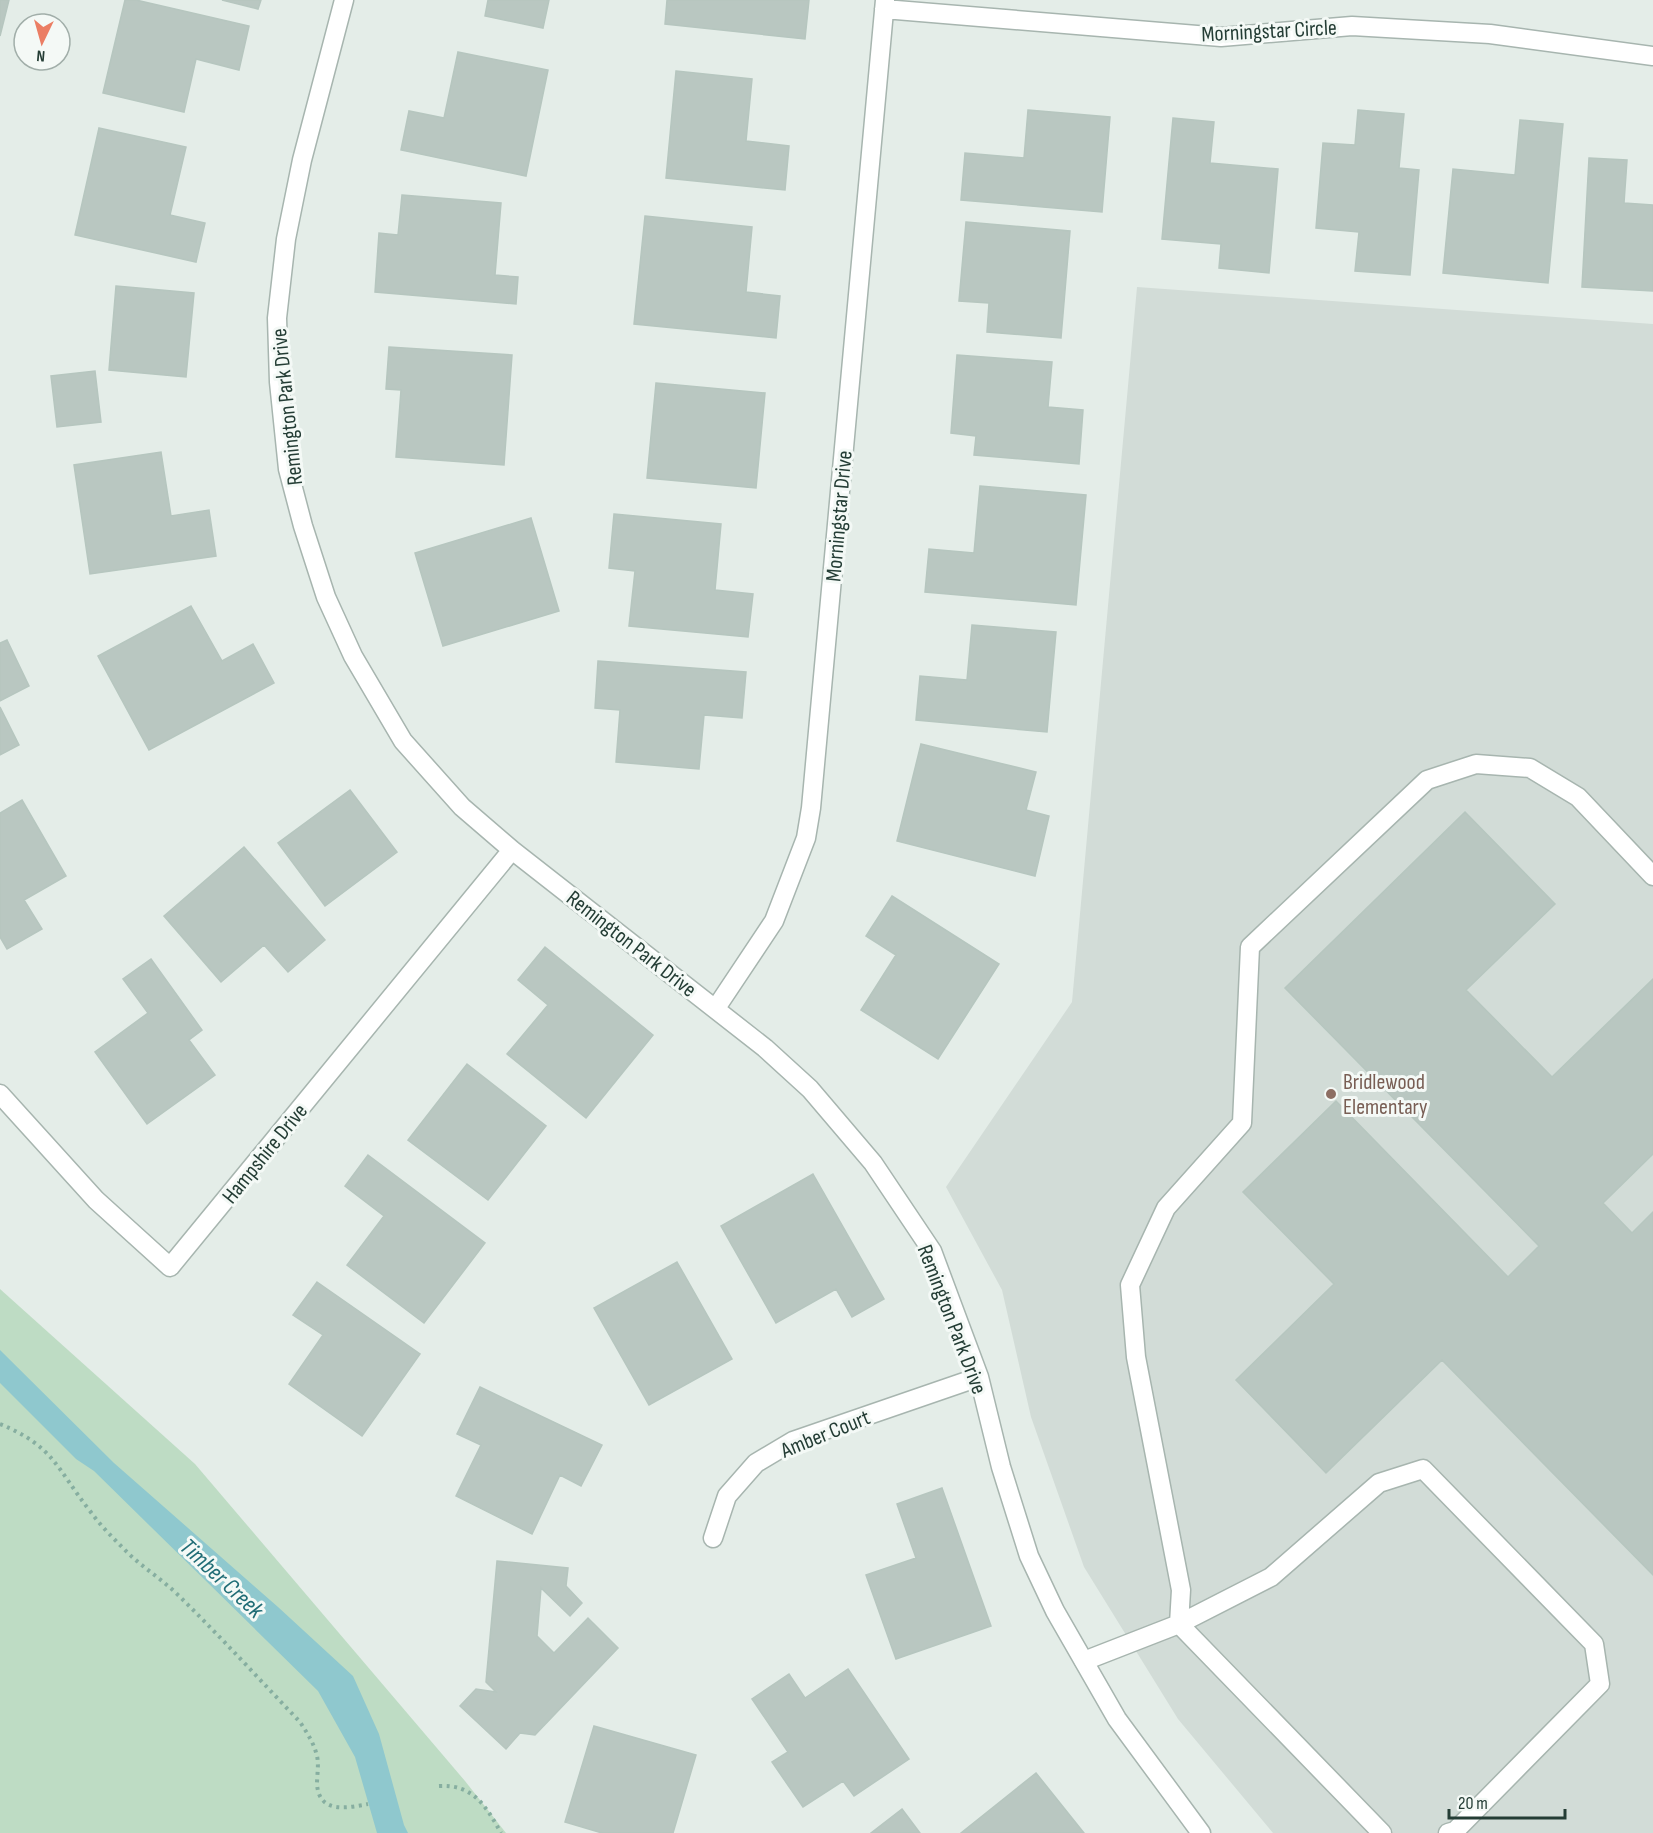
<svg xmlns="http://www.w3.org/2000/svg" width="1653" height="1833" font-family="'Sofia Sans Condensed',sans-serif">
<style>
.built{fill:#d2dcd7}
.green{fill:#bedcc4}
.water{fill:#8fc8ce}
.building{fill:#b9c7c1;stroke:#b6c6bf;stroke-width:1.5}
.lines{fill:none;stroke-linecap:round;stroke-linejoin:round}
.service-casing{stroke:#a7b5af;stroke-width:21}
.minor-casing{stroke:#a7b5af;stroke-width:21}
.path{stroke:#86aea0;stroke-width:4;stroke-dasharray:3 4.5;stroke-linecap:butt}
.service{stroke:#fff;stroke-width:18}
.minor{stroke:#fff;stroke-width:18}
.education-dot{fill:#8d6e63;stroke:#f4f9f6;stroke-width:2}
.labels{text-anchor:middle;stroke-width:6;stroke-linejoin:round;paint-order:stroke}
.street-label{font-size:22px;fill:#243d35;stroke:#f4f9f6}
.education-label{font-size:22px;fill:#785e54;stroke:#f4f9f6;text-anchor:start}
.water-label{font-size:24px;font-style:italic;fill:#216d76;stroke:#f4f9f6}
</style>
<rect width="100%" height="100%" fill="#e4ede8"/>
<!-- built -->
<path class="built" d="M 1137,287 L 1653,324 L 1653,1833 L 1273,1833 L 1178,1719 L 1084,1567 L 1031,1417 L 1002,1290 L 946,1187 L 1072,1002 Z"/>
<!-- green -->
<path class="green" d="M 0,1289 L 195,1464 L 465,1781 L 506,1833 L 0,1833 Z"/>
<!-- water -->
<path class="water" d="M 0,1350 L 114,1463 L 278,1607 L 353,1676 L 379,1734 L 404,1825 L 408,1833 L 377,1833 L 355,1757 L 318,1691 L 94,1471 L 76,1459 L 0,1383 Z"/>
<!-- building -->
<path class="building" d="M 0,0 L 9,0 L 0,36 Z
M 125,0 L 136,0 L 249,26 L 239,70 L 196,59 L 184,112 L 103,93 Z
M 222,0 L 261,0 L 258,9 Z
M 488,0 L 549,0 L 543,28 L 485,16 Z
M 667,0 L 809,0 L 805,39 L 665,24 Z
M 458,52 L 548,70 L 526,176 L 401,150 L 409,111 L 444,118 Z
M 676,71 L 752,79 L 746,141 L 789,146 L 785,190 L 666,178 Z
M 1028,110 L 1110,117 L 1102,212 L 961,200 L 965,153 L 1024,158 Z
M 1358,110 L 1404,114 L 1399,168 L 1419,170 L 1410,275 L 1355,271 L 1359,232 L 1316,228 L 1323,143 L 1355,145 Z
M 1173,118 L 1214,122 L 1210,163 L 1278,169 L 1269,273 L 1219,268 L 1221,244 L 1162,239 Z
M 1520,120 L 1563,124 L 1548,283 L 1443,273 L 1453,169 L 1515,175 Z
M 99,128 L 186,147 L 170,215 L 205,223 L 196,262 L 75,235 Z
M 1589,158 L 1627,160 L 1624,203 L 1653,205 L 1653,291 L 1582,287 Z
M 402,195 L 501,203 L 495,275 L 518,277 L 516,304 L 375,292 L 379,233 L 398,235 Z
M 645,216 L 752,227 L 746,292 L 780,296 L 776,338 L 634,324 Z
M 966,222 L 1070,231 L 1061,338 L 987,332 L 989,303 L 959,301 Z
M 116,286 L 194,293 L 186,377 L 109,370 Z
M 389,347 L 512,355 L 504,465 L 396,457 L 401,390 L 386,389 Z
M 957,355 L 1052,362 L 1048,407 L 1083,410 L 1079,464 L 974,455 L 976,436 L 951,433 Z
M 95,371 L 101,422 L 57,427 L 51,376 Z
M 656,383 L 765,393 L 756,488 L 647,478 Z
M 161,452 L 171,516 L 209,510 L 216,556 L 90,574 L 74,465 Z
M 980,486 L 1086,495 L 1076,605 L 925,592 L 929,549 L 974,553 Z
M 614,514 L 721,524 L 715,590 L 753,594 L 748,637 L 629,626 L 635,571 L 609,568 Z
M 531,518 L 559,611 L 443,646 L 415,553 Z
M 191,606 L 222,661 L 253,644 L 274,683 L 149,750 L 98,656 Z
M 972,625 L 1056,632 L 1047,732 L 916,720 L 920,676 L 967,680 Z
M 7,640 L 29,686 L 0,701 L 0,643 Z
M 598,661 L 746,672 L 742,718 L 704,715 L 699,769 L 616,762 L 620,710 L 595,708 Z
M 0,707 L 19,745 L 0,755 Z
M 921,744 L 1036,772 L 1026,810 L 1049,816 L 1035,876 L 897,841 Z
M 350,790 L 397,852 L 325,906 L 278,843 Z
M 22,800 L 66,876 L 24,900 L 42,929 L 7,949 L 0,937 L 0,813 Z
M 1465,812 L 1555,904 L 1466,990 L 1552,1077 L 1653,979 L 1653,1154 L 1603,1203 L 1632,1233 L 1653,1212 L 1653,1575 L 1442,1360 L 1326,1473 L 1236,1380 L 1334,1284 L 1243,1192 L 1336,1101 L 1508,1277 L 1539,1246 L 1285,988 Z
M 244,847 L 325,940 L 288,972 L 264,945 L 221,982 L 164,916 Z
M 892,896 L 999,964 L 938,1059 L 861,1010 L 896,955 L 866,936 Z
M 545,947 L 653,1035 L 586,1118 L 507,1054 L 548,1005 L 518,980 Z
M 151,959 L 202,1030 L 189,1040 L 215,1075 L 147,1124 L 95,1052 L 148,1013 L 123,979 Z
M 467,1064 L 546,1126 L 488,1200 L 408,1140 Z
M 368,1155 L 485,1243 L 424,1323 L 347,1265 L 384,1216 L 345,1186 Z
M 813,1174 L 884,1299 L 852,1317 L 836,1289 L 776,1323 L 721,1226 Z
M 677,1262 L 732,1359 L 649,1405 L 594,1308 Z
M 317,1282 L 420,1354 L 362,1436 L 289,1384 L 323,1335 L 293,1315 Z
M 480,1387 L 602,1445 L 581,1486 L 560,1475 L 532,1534 L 456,1496 L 481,1445 L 457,1434 Z
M 942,1488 L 991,1626 L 896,1659 L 866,1575 L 916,1558 L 897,1504 Z
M 497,1561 L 568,1568 L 566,1586 L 582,1603 L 570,1616 L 541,1588 L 537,1636 L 554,1653 L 588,1618 L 618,1648 L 535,1735 L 520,1733 L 506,1749 L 460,1706 L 476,1689 L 496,1692 L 486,1682 Z
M 848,1669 L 909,1759 L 854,1796 L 843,1781 L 803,1807 L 772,1762 L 788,1752 L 752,1699 L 789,1674 L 805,1698 Z
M 594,1726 L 696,1755 L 673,1833 L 602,1833 L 565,1822 Z
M 1036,1773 L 1084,1833 L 961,1833 Z
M 902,1809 L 920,1833 L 871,1833 Z"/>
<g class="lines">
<!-- service casing -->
<g class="service-casing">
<path id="service" d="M 1084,1661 L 1179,1624 L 1181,1590 L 1136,1357 L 1130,1285 L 1166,1208 L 1242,1123 L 1250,947 L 1427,780 L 1476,764 L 1530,768 L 1578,797 L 1653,876
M 1382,1833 L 1179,1624 L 1271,1577 L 1379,1483 L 1423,1469 L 1594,1644 L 1600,1684 L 1455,1831 L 1448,1833"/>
</g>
<!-- minor casing -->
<g class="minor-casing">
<path id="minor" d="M 344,0 L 302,160 L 286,239 L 277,318 L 279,382 L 288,469 L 303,526 L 326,597 L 353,656 L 403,741 L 462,807 L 512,850 L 765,1048 L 810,1089 L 873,1163 L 932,1251 L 979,1377 L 1001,1467 L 1029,1556 L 1055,1611 L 1117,1719 L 1201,1833
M 884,9 L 1221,37 L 1352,26 L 1490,34 L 1653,56
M 716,1008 L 774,921 L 806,838 L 811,808 L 885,0
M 0,1094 L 96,1200 L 170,1267 L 512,850
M 713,1538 L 727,1496 L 756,1463 L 793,1441 L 979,1377"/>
</g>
<!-- path -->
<path class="path" d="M 0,1424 C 54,1446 57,1469 90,1511 C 100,1525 112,1537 124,1549 C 139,1565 159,1577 176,1593 C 219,1635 259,1679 300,1722 C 307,1733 314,1743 317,1756 C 319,1765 317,1775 317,1784 C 319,1814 347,1808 368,1804
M 439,1786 C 473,1784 486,1806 501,1833"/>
<!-- service -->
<use href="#service" class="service"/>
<!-- minor -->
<use href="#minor" class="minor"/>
</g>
<!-- markers -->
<circle class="education-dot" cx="1331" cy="1094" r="6"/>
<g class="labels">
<!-- street labels -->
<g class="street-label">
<text transform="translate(1269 30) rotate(-3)" y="8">Morningstar Circle</text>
<text transform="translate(286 407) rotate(-96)" y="8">Remington Park Drive</text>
<text transform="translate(838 516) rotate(-85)" y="8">Morningstar Drive</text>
<text transform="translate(632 943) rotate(38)" y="8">Remington Park Drive</text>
<text transform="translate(264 1153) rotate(-51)" y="8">Hampshire Drive</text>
<text transform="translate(953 1319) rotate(69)" y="8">Remington Park Drive</text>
<text transform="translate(825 1433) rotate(-22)" y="8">Amber Court</text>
</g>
<!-- education labels -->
<g class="education-label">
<text x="1343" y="1089">Bridlewood<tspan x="1343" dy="25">Elementary</tspan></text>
</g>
<!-- water labels -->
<g class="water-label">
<text transform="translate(222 1578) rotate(43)" y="8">Timber Creek</text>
</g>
</g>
<!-- north arrow -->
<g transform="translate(42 42) rotate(185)"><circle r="28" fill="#f4f9f6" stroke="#a1aea9" stroke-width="1.5"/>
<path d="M0-4.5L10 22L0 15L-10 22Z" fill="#eb7e64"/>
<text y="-9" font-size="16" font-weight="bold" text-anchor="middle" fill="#243d35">N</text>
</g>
<!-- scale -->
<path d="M1449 1809v9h116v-9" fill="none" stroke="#243d35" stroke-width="3"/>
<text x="1458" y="1809" font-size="18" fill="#243d35" stroke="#f4f9f6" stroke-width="4.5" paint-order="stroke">20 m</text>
</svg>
